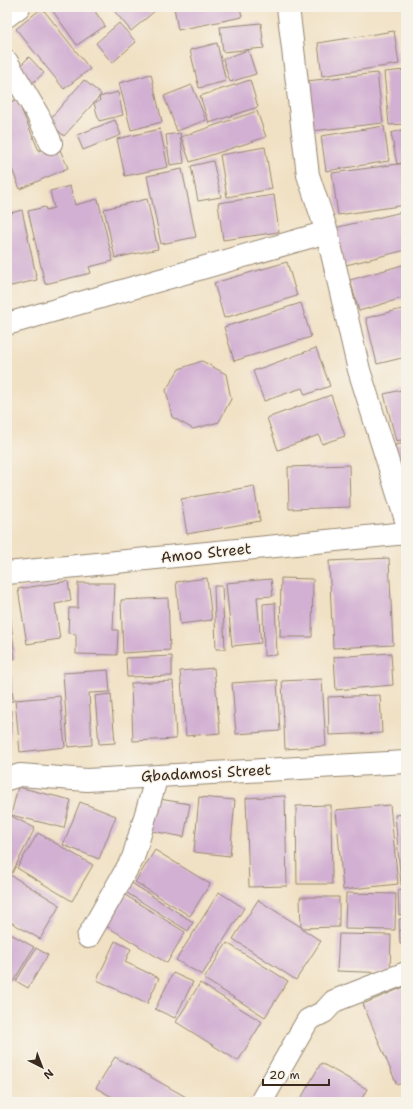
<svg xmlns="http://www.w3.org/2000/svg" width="413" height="1109" font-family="'Shantell Sans',sans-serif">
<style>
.building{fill:#d2b0d3}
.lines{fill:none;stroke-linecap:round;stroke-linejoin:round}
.minor-casing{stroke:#968671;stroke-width:24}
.minor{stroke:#fff;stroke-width:22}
.labels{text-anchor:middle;stroke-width:3;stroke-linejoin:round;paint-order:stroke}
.street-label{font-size:15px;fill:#3b2a1e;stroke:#f7f3e8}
</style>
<rect width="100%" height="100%" fill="#f7f3e8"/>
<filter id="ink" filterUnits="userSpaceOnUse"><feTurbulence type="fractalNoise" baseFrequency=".025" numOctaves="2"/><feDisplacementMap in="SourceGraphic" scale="8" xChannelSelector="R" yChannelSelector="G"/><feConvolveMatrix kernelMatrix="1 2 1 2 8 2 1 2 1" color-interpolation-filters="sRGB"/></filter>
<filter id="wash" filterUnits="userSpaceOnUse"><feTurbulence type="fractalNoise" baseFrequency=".012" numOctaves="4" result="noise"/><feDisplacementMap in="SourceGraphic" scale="16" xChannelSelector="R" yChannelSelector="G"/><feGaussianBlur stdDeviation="0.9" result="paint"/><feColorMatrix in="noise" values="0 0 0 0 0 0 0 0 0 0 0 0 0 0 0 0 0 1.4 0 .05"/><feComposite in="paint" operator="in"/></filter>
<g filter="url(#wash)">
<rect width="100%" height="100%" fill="#f1e1c4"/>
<g id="blocks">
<!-- building -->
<path class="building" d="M 50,7 L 92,7 L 105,26 L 77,45 Z
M 111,7 L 153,7 L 156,10 L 131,31 Z
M 174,7 L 240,7 L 242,17 L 178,30 Z
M 42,8 L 90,69 L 64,89 L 16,29 Z
M 119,23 L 136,42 L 112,63 L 96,43 Z
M 261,23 L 264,48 L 223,52 L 220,27 Z
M 394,31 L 399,64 L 322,76 L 318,43 Z
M 217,43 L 226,81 L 199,88 L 190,50 Z
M 248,50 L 256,74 L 230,82 L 223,59 Z
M 29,57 L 44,73 L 30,85 L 16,70 Z
M 406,70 L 406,124 L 389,125 L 384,72 Z
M 377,73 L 383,123 L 312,131 L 307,81 Z
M 151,74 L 162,122 L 131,130 L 119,83 Z
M 84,80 L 101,94 L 99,97 L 118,92 L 123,115 L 99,121 L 94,103 L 100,101 L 99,97 L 64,136 L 48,121 Z
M 250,80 L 258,107 L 209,123 L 200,96 Z
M 192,85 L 206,120 L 177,131 L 164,96 Z
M 17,99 L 39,151 L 57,143 L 68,168 L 20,189 L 10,164 L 7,166 L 7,104 Z
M 257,111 L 266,137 L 190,162 L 181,137 Z
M 115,120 L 121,135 L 83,150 L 77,135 Z
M 384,126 L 389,161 L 326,171 L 321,136 Z
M 160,129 L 168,167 L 125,176 L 117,139 Z
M 406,129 L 406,162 L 397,164 L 391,133 Z
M 180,133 L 184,163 L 170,165 L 166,135 Z
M 265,147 L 272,189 L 227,197 L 220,155 Z
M 213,161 L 221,197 L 198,201 L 191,166 Z
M 406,163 L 406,205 L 338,215 L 332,173 Z
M 182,169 L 196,237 L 161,244 L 147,176 Z
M 70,186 L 75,205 L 98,199 L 113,261 L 89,267 L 91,273 L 45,284 L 28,211 L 45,207 L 46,210 L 54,208 L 50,191 Z
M 274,195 L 279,232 L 223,240 L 218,203 Z
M 147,199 L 158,249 L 115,258 L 104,209 Z
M 22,210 L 37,280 L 7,287 L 7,214 Z
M 402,212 L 406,230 L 406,250 L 342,266 L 334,228 Z
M 287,262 L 297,296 L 224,318 L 214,283 Z
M 406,264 L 406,297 L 359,311 L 350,280 Z
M 301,303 L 311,337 L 234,361 L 224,327 Z
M 406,308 L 406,357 L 377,364 L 366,318 Z
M 316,348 L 330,386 L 305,395 L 302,388 L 264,401 L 253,371 Z
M 202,361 L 226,374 L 231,399 L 219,422 L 193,429 L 172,417 L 166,390 L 179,369 Z
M 406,389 L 406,439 L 396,441 L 384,394 Z
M 331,395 L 345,436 L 322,444 L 319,435 L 278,450 L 267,418 Z
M 406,443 L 406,493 L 405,494 L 395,445 Z
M 349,465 L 350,507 L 289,509 L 288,467 Z
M 254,486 L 260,521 L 187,534 L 181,499 Z
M 389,558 L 393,645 L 333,648 L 329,561 Z
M 207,578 L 212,620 L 180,624 L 176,582 Z
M 281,578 L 313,579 L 312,637 L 280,637 Z
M 271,579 L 273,596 L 257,597 L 261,643 L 232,646 L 226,583 Z
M 68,581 L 71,601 L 55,604 L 60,639 L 27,644 L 18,589 Z
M 78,583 L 115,583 L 113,630 L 118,630 L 117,655 L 76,654 L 76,634 L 68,633 L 69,608 L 78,608 Z
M 214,586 L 222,586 L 225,649 L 216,649 Z
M 8,594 L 15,659 L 7,660 L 7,595 Z
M 168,598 L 170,650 L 123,653 L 121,600 Z
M 275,603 L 277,655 L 264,656 L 263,604 Z
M 391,653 L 393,685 L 336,690 L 334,657 Z
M 172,656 L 172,676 L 127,677 L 126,658 Z
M 7,665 L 11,665 L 13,701 L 7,702 Z
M 214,668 L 220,733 L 186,736 L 180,671 Z
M 108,670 L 110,692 L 89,693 L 92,745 L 68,747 L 63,673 Z
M 322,679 L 326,746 L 285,749 L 282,681 Z
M 277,680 L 280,731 L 236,734 L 232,683 Z
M 173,681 L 176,739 L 133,741 L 131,683 Z
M 111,694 L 115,743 L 99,744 L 95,696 Z
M 380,695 L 382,733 L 329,735 L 328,697 Z
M 60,696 L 65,747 L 20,752 L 15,700 Z
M 7,710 L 12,711 L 8,758 L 7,758 Z
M 18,787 L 71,800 L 64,828 L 11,815 Z
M 285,796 L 287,886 L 249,887 L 246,798 Z
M 199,797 L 235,800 L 230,856 L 194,852 Z
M 153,798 L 190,804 L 184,837 L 147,830 Z
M 80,802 L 116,816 L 99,859 L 63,845 Z
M 331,805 L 332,884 L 297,884 L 296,806 Z
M 390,805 L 398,884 L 343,890 L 336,810 Z
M 7,814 L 35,828 L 12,873 L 7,870 Z
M 406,814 L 406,884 L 401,885 L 395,815 Z
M 38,833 L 93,865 L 72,901 L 17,868 Z
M 155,850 L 210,884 L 190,916 L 135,882 Z
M 7,873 L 60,905 L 40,939 L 7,920 Z
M 130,882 L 193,922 L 188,931 L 124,891 Z
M 406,889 L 406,914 L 399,915 L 398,890 Z
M 120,892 L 185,932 L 167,963 L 101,923 Z
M 219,892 L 244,908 L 202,975 L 176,960 Z
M 346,893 L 396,894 L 395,930 L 345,929 Z
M 300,897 L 339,897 L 339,927 L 301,928 L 321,941 L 296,980 L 233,939 L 258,900 L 301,927 Z
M 406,918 L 406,944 L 400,944 L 399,919 Z
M 7,932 L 34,947 L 13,982 L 7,979 Z
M 339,934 L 391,935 L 390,973 L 337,971 Z
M 115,941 L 131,949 L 125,962 L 159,978 L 147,1004 L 97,980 Z
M 227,943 L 288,981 L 265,1017 L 204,979 Z
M 36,948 L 48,955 L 28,988 L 16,981 Z
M 173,973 L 193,982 L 175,1018 L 155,1009 Z
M 200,983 L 262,1022 L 238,1061 L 176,1022 Z
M 406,986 L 406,1081 L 397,1085 L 363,1004 Z
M 115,1057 L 195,1102 L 121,1102 L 96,1088 Z
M 321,1063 L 367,1089 L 360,1102 L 299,1102 Z"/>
</g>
</g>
<g filter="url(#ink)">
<use href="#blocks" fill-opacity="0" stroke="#968671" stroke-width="1"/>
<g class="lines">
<!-- minor casing -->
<g class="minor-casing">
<path id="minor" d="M 288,7 L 308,175 L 327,232 L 359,370 L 406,520
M 7,16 L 19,7
M 7,62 L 38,115 L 51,143
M 7,324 L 327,232
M 7,573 L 406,533
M 7,779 L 20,775 L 87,780 L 406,762
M 88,937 L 133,858 L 157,776
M 261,1102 L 308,1020 L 324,1012 L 334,1001 L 406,973"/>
</g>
<!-- minor -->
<use href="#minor" class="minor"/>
</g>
</g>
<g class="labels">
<!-- street labels -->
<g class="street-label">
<text transform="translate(206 553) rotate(-6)" y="5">Amoo Street</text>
<text transform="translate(206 773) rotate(-3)" y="5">Gbadamosi Street</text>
</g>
</g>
<!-- margin -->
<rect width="413" height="1109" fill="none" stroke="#f7f3e8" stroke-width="24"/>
<!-- north arrow -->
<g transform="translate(42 1067) rotate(138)" stroke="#f7f3e8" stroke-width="3" paint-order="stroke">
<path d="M0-3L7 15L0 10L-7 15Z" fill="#3b2a1e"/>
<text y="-6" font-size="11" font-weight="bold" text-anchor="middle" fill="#3b2a1e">N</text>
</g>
<!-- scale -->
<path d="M263 1079v6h66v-6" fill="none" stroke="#3b2a1e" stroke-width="2"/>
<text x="269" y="1079" font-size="12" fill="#3b2a1e" stroke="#f7f3e8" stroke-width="3" paint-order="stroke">20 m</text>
</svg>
